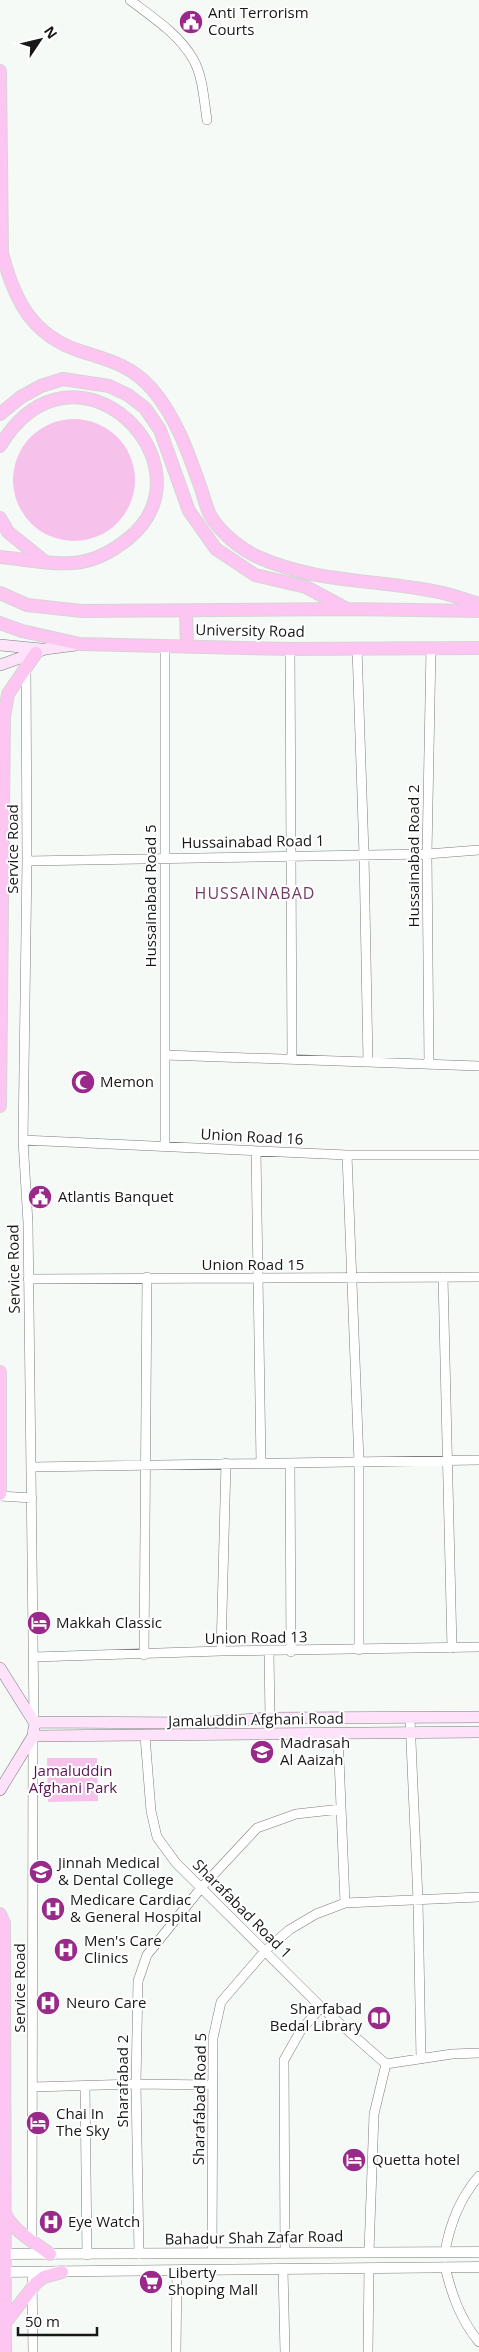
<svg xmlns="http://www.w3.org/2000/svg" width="479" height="2352" font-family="'Open Sans',sans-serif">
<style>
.green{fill:#f6c2eb}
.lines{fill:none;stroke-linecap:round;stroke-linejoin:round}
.minor-casing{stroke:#7b7e7c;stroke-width:10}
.tertiary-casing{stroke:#7b7e7c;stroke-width:11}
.secondary-casing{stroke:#7b7e7c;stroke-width:12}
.primary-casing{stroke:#d5d5d5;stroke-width:14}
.minor{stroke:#fff;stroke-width:9}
.tertiary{stroke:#fff;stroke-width:10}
.secondary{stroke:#fee2f9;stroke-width:11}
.primary{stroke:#fdc5f2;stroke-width:12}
.labels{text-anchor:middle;stroke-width:4;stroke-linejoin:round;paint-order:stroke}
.poi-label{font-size:15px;fill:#171817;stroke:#fff;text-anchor:start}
.street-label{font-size:15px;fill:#171817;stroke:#fff}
.park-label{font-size:15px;fill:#591350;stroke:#fff}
.neighbourhood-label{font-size:16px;letter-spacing:1px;fill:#723a68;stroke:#fff}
</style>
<rect width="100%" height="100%" fill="#f6faf7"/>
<!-- green -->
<path class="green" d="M13 480a61 61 0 1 1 122 0a61 61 0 1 1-122 0Z
M 47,1758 L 97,1758 L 98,1801 L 48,1802 Z"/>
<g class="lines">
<!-- minor casing -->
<g class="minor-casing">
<path id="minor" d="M 130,0 C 152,17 179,34 193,59 C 203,76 204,101 207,120
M 357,648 L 364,854 L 368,1062
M 290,649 L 292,1060
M 26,667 L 27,861 L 23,1140 L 28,1223 L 34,1721
M 27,861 L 427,854 L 479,850
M 165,1055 L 479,1066
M 429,1064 L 427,854 L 431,648
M 23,1140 L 347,1155 L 479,1155
M 165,1146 L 165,646
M 256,1151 L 261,1463
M 347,1155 L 359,1462 L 359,1650
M 443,1277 L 452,1648
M 28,1279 L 479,1277
M 290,1463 L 291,1652
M 31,1467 L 479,1460
M 0,1496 L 32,1498
M 221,1651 L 226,1463
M 269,1652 L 270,1718
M 144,1655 L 147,1277
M 34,1657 L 221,1651 L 479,1647
M 410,1719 L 418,1900 L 421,2059
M 338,1734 L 345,1903
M 145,1736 L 151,1811 L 157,1837 L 176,1863 L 321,2007 L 386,2064
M 33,2087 L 136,2084 L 212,2085
M 85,2087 L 87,2255
M 32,2241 L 33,1736
M 369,2251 L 374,2114 L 386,2064 L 452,2054 L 479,2053
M 445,2252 C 450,2223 460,2198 479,2176
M 212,2253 L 213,2038 L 221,2002 L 265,1951 L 289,1930 L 316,1914 L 345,1903 L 479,1897
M 285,2253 L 284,2060 L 301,2030 L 321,2007
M 139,2254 L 136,2084 L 138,1981 L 147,1955 L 201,1888 L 257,1828 L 296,1814 L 341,1809
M 445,2267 C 452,2295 460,2319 479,2342
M 283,2269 L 285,2352
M 32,2272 L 33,2352
M 176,2352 L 177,2270
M 368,2352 L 369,2268"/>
</g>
<!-- tertiary casing -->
<g class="tertiary-casing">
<path id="tertiary" d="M 3,2254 L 479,2252
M 3,2272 L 479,2267"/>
</g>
<!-- secondary casing -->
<g class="secondary-casing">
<path id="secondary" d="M 0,645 L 41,649
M 0,665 L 45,649 L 76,645
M 0,1668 L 34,1722
M 34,1722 L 195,1723 L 270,1718 L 479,1717
M 33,1736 L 479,1732
M 0,1790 L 33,1736 L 34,1728"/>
</g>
<!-- primary casing -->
<g class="primary-casing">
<path id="primary" d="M 0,71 L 2,253 C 14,299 31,335 80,351 C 108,360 131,365 152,389 C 175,416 187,449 199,483 C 203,493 205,505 210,515 C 220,532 240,549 258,557 C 318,584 381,579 443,593 C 455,596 467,600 479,604
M 0,414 L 21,397 L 41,386 L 63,379 L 109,386 L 128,395 L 145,408 L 160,430 L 189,511 L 216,549 L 255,575 L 306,587 L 345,608
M 0,446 C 75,322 217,465 129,538 C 112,552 94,562 72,563 C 49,565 23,559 0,557
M 0,518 L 8,532 L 44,561
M 0,593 L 27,605 L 82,611 L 347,609 L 479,611
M 186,611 L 187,647
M 0,623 L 22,631 L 80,644 L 290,649 L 479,648
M 0,1106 L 4,717 L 8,694 L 36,653
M 0,1372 L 0,1494
M 0,1914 L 4,1923 L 5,2352
M 4,2211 C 12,2231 33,2241 50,2254
M 5,2323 L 36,2283 L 44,2277 L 62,2272"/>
</g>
<!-- minor -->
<use href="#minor" class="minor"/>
<!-- tertiary -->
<use href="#tertiary" class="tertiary"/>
<!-- secondary -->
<use href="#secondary" class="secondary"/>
<!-- primary -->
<use href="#primary" class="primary"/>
</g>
<!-- icons -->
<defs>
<g id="civic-disc" transform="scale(1.25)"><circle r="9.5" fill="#992a8a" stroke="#fff"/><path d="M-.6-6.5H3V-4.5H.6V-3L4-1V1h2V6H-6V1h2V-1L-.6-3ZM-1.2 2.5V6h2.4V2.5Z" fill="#fff"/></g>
<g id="mosque-disc" transform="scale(1.25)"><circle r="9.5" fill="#992a8a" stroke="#fff"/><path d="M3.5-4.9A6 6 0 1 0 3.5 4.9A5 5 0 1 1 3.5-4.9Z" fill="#fff"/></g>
<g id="hotel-disc" transform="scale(1.25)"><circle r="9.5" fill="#992a8a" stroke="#fff"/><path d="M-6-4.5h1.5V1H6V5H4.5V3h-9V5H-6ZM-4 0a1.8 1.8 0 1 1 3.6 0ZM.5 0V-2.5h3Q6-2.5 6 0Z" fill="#fff"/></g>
<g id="school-disc" transform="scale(1.25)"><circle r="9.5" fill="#992a8a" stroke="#fff"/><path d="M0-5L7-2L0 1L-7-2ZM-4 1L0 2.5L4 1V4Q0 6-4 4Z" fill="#fff"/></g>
<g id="university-disc" transform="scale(1.25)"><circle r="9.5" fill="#992a8a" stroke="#fff"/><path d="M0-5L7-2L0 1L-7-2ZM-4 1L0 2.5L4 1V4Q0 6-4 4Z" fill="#fff"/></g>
<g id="hospital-disc" transform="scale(1.25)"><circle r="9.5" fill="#992a8a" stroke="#fff"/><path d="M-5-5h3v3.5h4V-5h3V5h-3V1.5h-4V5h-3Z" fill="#fff"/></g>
<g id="library-disc" transform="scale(1.25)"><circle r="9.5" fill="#992a8a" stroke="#fff"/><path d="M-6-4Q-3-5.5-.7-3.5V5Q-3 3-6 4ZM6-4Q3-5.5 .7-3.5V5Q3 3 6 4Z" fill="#fff"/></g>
<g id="supermarket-disc" transform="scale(1.25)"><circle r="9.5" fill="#992a8a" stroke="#fff"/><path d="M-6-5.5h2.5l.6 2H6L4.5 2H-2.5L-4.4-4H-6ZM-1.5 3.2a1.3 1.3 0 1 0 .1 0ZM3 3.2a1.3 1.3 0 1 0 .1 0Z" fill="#fff"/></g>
</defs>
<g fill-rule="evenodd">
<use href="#civic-disc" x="191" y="22"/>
<use href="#mosque-disc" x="83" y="1082"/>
<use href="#civic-disc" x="40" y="1197"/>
<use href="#hotel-disc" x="39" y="1623"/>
<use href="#school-disc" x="262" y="1752"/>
<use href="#university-disc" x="41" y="1872"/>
<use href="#hospital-disc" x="53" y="1909"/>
<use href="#hospital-disc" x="66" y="1950"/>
<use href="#hospital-disc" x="48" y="2003"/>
<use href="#library-disc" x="379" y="2018"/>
<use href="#hotel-disc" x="38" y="2123"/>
<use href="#hotel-disc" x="354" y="2160"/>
<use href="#hospital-disc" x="51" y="2222"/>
<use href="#supermarket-disc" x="151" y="2282"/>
</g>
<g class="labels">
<!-- poi labels -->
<g class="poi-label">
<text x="208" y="18">Anti Terrorism<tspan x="208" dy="17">Courts</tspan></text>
<text x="100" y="1087">Memon</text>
<text x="58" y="1202">Atlantis Banquet</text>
<text x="56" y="1628">Makkah Classic</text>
<text x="280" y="1748">Madrasah<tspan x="280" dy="17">Al Aaizah</tspan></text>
<text x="58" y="1868">Jinnah Medical<tspan x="58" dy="17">&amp; Dental College</tspan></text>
<text x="70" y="1905">Medicare Cardiac<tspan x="70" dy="17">&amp; General Hospital</tspan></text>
<text x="84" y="1946">Men's Care<tspan x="84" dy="17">Clinics</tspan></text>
<text x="66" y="2008">Neuro Care</text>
<text x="362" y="2014" text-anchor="end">Sharfabad<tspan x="362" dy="17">Bedal Library</tspan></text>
<text x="56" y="2119">Chai In<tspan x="56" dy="17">The Sky</tspan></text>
<text x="372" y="2165">Quetta hotel</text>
<text x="68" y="2227">Eye Watch</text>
<text x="168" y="2278">Liberty<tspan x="168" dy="17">Shoping Mall</tspan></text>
</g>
<!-- street labels -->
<g class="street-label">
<text transform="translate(250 631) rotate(1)" y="5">University Road</text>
<text transform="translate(253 842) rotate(-1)" y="5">Hussainabad Road 1</text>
<text transform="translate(13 849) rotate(-90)" y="5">Service Road</text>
<text transform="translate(414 856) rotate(-90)" y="5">Hussainabad Road 2</text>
<text transform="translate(151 896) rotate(-90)" y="5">Hussainabad Road 5</text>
<text transform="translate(252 1137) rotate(3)" y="5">Union Road 16</text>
<text x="253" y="1270">Union Road 15</text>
<text transform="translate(14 1269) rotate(-91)" y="5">Service Road</text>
<text transform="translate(256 1638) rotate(-1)" y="5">Union Road 13</text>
<text transform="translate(256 1720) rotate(-1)" y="5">Jamaluddin Afghani Road</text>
<text transform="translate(242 1909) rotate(45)" y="5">Sharafabad Road 1</text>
<text transform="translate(20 1988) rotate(-90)" y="5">Service Road</text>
<text transform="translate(123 2081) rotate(-90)" y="5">Sharafabad 2</text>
<text transform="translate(200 2099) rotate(-89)" y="5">Sharafabad Road 5</text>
<text transform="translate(254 2238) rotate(-1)" y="5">Bahadur Shah Zafar Road</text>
</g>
<!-- park labels -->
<g class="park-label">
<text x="73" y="1776">Jamaluddin<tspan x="73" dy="17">Afghani Park</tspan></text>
</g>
<!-- neighbourhood labels -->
<g class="neighbourhood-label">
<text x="255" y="899">HUSSAINABAD</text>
</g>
</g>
<!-- north arrow -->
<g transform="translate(40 40) rotate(55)" stroke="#ffffff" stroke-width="4" paint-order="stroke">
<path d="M0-4L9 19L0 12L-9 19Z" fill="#171817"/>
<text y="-8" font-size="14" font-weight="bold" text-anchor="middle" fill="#171817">N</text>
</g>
<!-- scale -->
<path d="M18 2327v8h79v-8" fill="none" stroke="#171817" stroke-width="2.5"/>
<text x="25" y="2327" font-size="15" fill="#171817" stroke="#ffffff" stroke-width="4" paint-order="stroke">50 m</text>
</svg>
